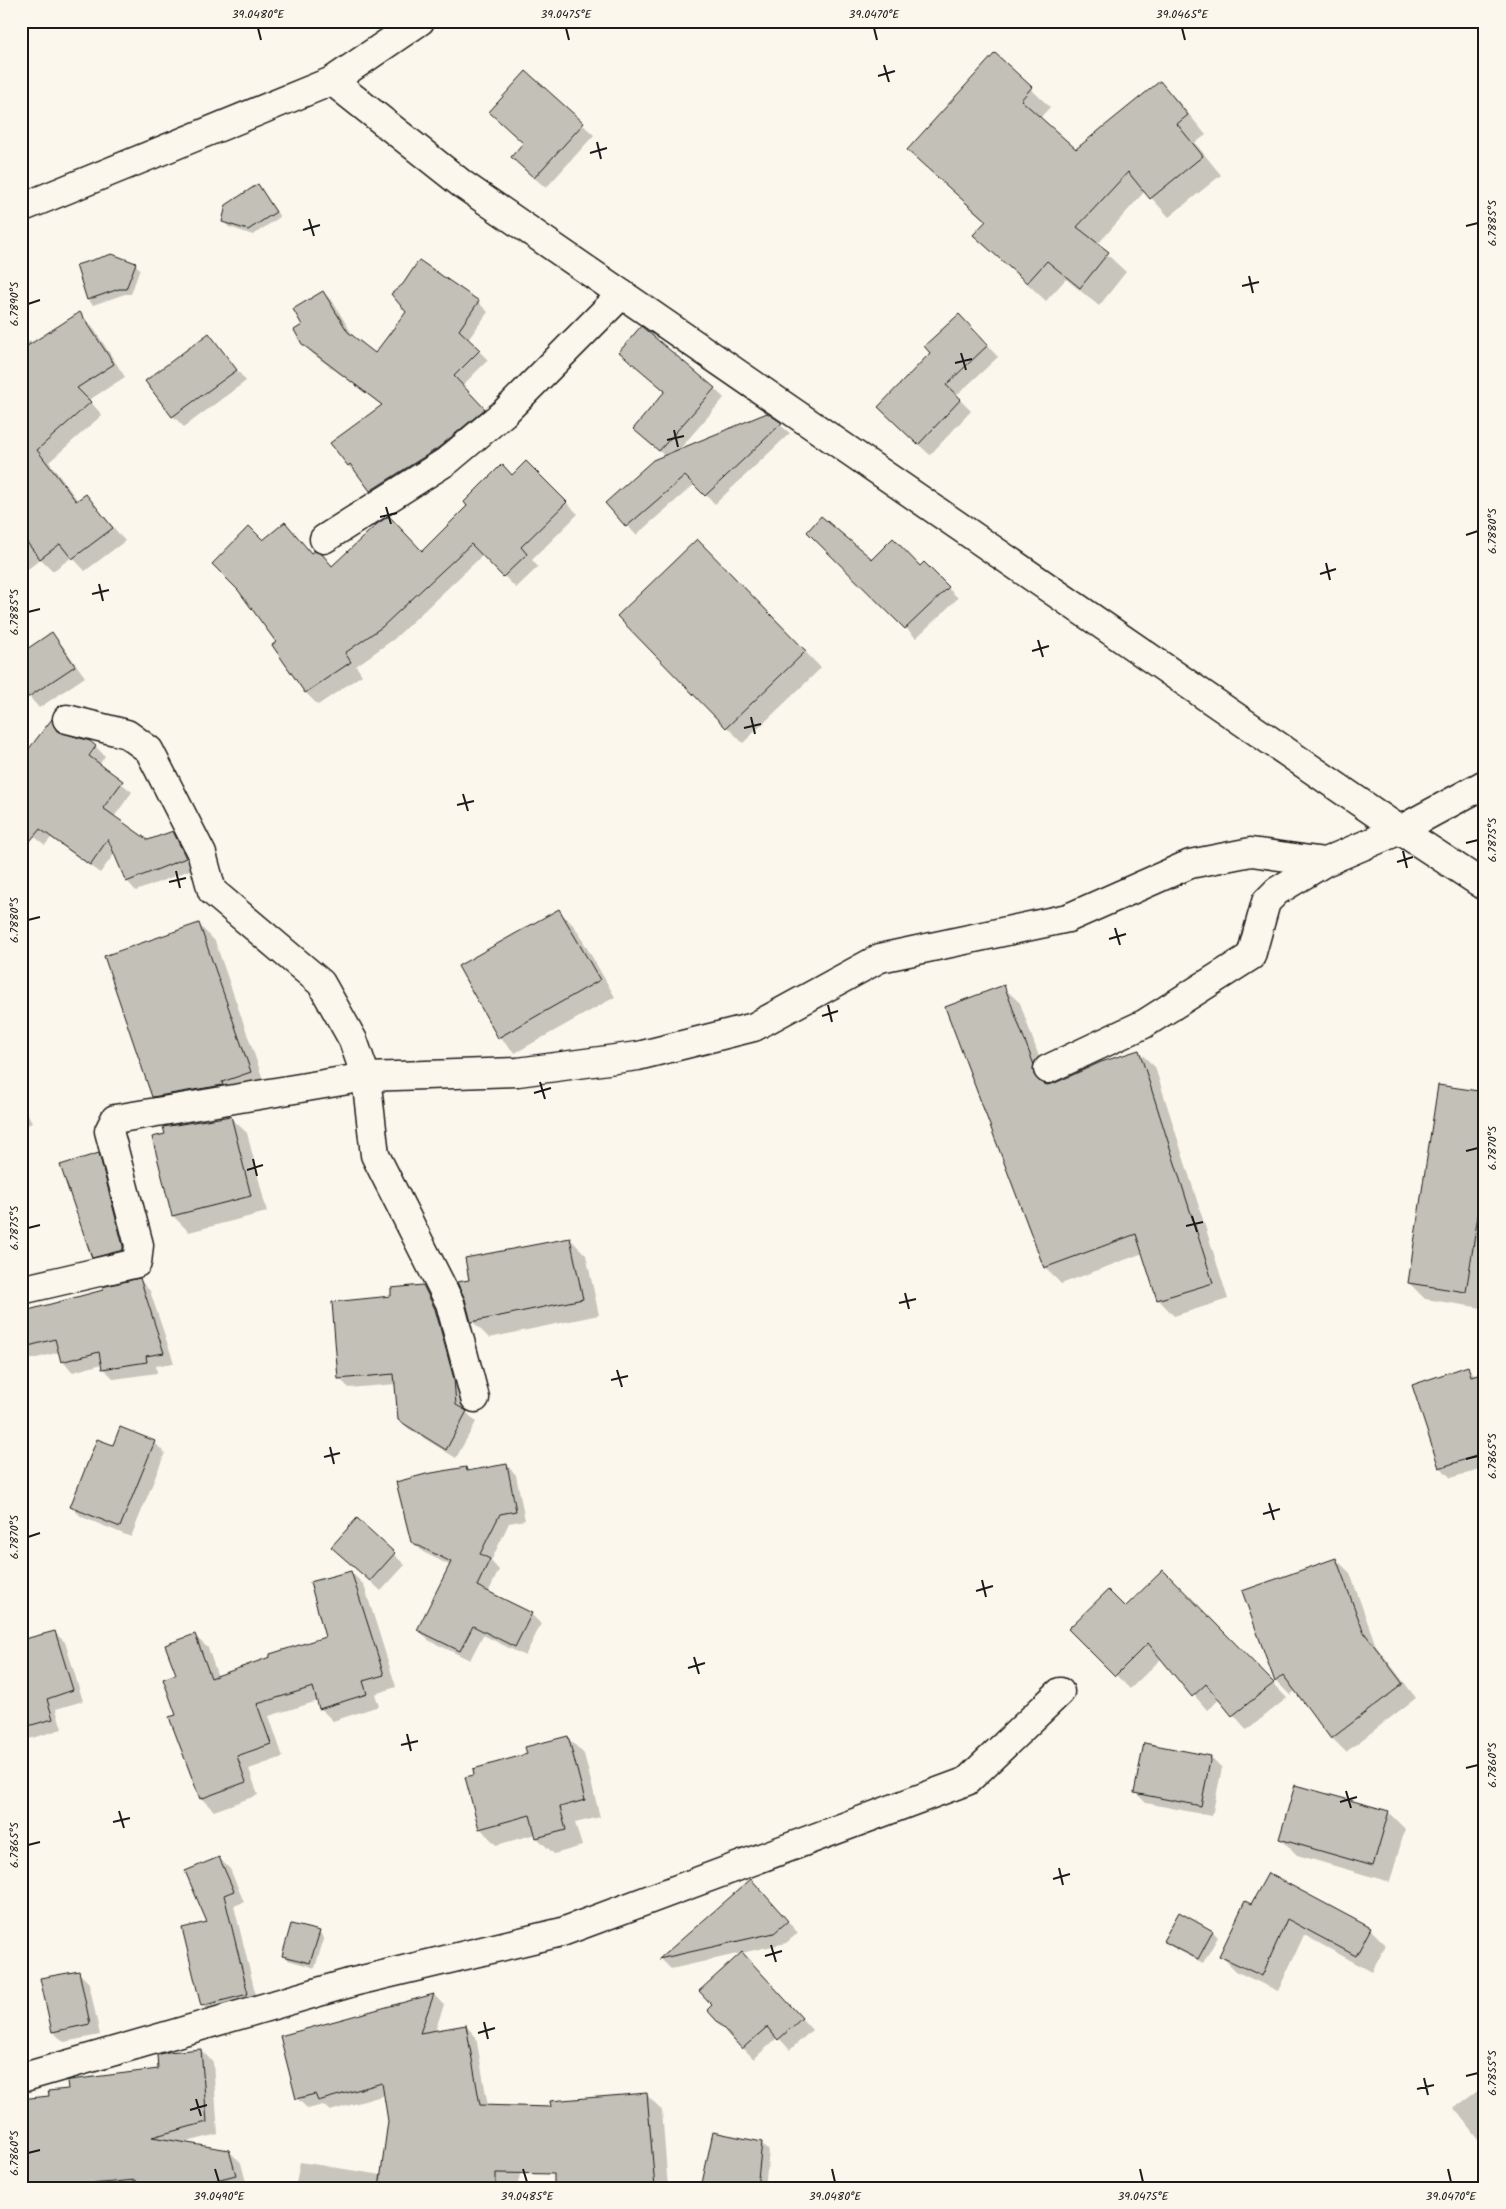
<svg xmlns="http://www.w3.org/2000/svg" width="1506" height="2209" font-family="Kalam,sans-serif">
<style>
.shadow{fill:#0003;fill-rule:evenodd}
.building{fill:#c3c0b8;stroke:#1c1c1c}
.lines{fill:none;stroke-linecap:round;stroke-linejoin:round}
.street-casing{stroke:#1c1c1c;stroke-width:31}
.street{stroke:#fbf7ec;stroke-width:28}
.ticks{fill:none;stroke:#1c1c1c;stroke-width:2}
.neatline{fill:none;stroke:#1c1c1c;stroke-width:2}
.ticks-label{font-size:12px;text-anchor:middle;fill:#1c1c1c}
</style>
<rect width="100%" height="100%" fill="#fbf7ec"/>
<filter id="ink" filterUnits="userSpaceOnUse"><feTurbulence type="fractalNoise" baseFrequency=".02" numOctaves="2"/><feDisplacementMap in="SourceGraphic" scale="10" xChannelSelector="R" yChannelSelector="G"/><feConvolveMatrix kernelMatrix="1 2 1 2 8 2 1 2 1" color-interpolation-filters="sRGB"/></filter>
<g filter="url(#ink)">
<!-- shadow -->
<path class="shadow" d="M 995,55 L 1050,107 L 1040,118 L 1076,150 L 1159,83 L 1178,101 L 1206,135 L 1195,143 L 1221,175 L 1169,217 L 1145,191 L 1097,245 L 1126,272 L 1099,306 L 1066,279 L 1046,301 L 994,253 L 986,222 L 909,150 Z
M 526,73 L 594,135 L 546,188 L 523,168 Z
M 258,185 L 280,217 L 253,235 L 229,227 L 224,222 Z
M 135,264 L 140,269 L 131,294 L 125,294 L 93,305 L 88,300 Z
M 323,292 L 333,302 L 355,339 L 376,354 L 478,302 L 488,312 L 468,340 L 488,360 L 462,386 L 493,419 L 381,500 L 359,474 L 348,466 L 383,406 L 313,354 L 303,344 L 304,325 Z
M 80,314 L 92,326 L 125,377 L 89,400 L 102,415 L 49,462 L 78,501 L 86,495 L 125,541 L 85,571 L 72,557 L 53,571 L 41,559 L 28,569 L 21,562 L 21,348 L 30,340 L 33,344 Z
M 970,327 L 998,357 L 956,396 L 971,411 L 930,455 L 890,418 Z
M 209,335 L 246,381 L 184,427 L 173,416 L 147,381 Z
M 714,388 L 724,398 L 678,451 L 767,415 L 790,433 L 715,504 L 695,484 L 636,535 L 607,503 L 665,456 L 645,439 Z
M 526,463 L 578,514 L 532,560 L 538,567 L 516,588 L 483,555 L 394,639 L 356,666 L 362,675 L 318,705 L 306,693 L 273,645 L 278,642 L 263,542 L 285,524 L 312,554 L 321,555 L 333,567 L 423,552 Z
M 808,532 L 872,561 L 920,567 L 924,564 L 958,598 L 916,638 Z
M 713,557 L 821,668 L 743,743 L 727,727 Z
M 52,634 L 62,645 L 85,677 L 39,708 L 21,687 Z
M 52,721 L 63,734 L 89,742 L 96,747 L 105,756 L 99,765 L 132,792 L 114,817 L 148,842 L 172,832 L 182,842 L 195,868 L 136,891 L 127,881 L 115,853 L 100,873 L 51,838 L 45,845 L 21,826 ZM 93,748 L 96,748 L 86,761 Z
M 559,911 L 575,927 L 615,997 L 515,1053 L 499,1037 Z
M 199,925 L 215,941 L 266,1088 L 170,1113 L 153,1096 Z
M 1003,987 L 1020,1003 L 1049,1085 L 1138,1051 L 1155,1067 L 1228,1299 L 1174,1316 L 1158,1299 L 1143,1253 L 1061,1284 L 1045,1267 Z
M 1485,1094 L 1485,1287 L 1482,1308 L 1425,1299 L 1409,1283 Z
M 21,1102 L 32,1123 L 21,1128 Z
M 230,1117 L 247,1133 L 267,1212 L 189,1232 L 173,1216 Z
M 98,1155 L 109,1166 L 133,1261 L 104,1268 L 93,1257 Z
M 570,1239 L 586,1255 L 599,1315 L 489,1338 L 472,1321 L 471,1282 Z
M 140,1280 L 150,1291 L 174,1363 L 156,1366 L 157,1373 L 114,1379 L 103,1368 L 102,1364 L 73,1372 L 62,1361 L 60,1352 L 21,1362 L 21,1312 Z
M 423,1286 L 433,1296 L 444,1319 L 463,1389 L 465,1411 L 476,1422 L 456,1458 L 409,1429 L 399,1419 L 396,1384 L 349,1388 L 339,1378 L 393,1297 Z
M 1468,1368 L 1476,1376 L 1485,1376 L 1485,1467 L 1451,1478 L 1440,1467 Z
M 154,1442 L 165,1453 L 131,1537 L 82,1517 L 71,1507 L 114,1446 Z
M 507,1465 L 516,1475 L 525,1520 L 509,1523 L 491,1561 L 499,1570 L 488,1593 L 531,1614 L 541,1624 L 525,1656 L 483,1635 L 470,1660 L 428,1640 L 419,1630 L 451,1566 L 423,1552 L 413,1542 L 466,1469 L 469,1472 Z
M 357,1520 L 405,1565 L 381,1591 L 344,1557 Z
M 1336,1559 L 1350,1573 L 1376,1646 L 1416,1698 L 1346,1752 L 1332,1738 L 1296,1690 L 1290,1695 L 1276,1681 Z
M 351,1572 L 364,1585 L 396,1687 L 375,1694 L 379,1706 L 333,1721 L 320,1708 L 318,1701 L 269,1716 L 283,1757 L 249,1769 L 258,1795 L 214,1811 L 201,1798 L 177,1715 L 178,1675 L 195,1636 L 208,1648 L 218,1677 L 326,1638 Z
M 1163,1572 L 1287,1698 L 1247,1730 L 1220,1699 L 1207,1710 L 1162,1658 L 1130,1689 L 1070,1629 L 1125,1609 Z
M 54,1632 L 65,1642 L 83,1701 L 56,1709 L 62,1729 L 26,1740 L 21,1756 L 21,1642 Z
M 567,1737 L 584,1754 L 600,1817 L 575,1823 L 582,1846 L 554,1854 L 537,1838 L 536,1834 L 496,1845 L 480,1828 L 528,1755 Z
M 1211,1757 L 1222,1768 L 1212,1816 L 1146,1803 L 1135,1792 Z
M 1388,1812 L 1405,1829 L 1390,1882 L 1297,1855 L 1281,1839 Z
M 219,1858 L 230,1869 L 244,1902 L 234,1906 L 258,2004 L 213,2016 L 202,2005 L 208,1923 Z
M 751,1881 L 798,1933 L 786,1943 L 671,1969 L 661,1959 Z
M 1252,1905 L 1370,1929 L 1386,1945 L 1372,1972 L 1304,1935 L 1278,1991 L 1237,1972 L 1221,1956 Z
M 1180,1914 L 1213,1932 L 1218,1937 L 1203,1963 L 1170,1946 L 1165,1940 Z
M 319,1932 L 324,1938 L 315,1968 L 288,1960 L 283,1955 Z
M 753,1964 L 812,2030 L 790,2050 L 778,2037 L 754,2059 L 743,2048 Z
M 78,1972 L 89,1983 L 100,2035 L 64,2042 L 53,2032 Z
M 434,1995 L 444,2005 L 435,2031 L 466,2026 L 476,2037 L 488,2106 L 533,2118 L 517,2188 L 295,2188 L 300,2162 L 382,2175 L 390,2121 L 385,2095 L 330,2111 L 323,2105 L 308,2109 L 297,2098 L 281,2037 Z
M 201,2050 L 213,2062 L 218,2134 L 183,2143 L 229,2151 L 241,2163 L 247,2186 L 240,2188 L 21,2188 L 50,2098 L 69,2090 L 159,2070 Z
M 1485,2086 L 1485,2148 L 1454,2108 Z
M 647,2095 L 662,2110 L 668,2188 L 555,2188 Z
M 761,2143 L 769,2151 L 765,2188 L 703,2188 Z"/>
<!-- building -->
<path class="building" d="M 995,53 L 1032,87 L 1021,100 L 1076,149 L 1160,81 L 1188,115 L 1177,124 L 1203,156 L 1150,199 L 1128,172 L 1077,227 L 1109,252 L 1080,288 L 1047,261 L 1027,283 L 973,235 L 986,221 L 907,150 Z
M 526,71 L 584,123 L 534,178 L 511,157 L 523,143 L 489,112 Z
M 258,184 L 276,212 L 248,230 L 222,222 L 226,205 Z
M 112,254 L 136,263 L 126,289 L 119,289 L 87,300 L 76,265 Z
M 419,260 L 479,301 L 459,330 L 480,350 L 454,376 L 485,409 L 438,448 L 370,491 L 350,464 L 348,466 L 330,443 L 382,405 L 302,344 L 294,330 L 302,325 L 293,309 L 323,291 L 348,332 L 375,353 L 406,312 L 391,294 L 403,284 Z
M 80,312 L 114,364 L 77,388 L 91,402 L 37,450 L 76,501 L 86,494 L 113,528 L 72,559 L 60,544 L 40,559 L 21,535 L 21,350 Z
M 959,314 L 988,345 L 946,385 L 961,399 L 918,445 L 878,407 L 930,353 L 924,346 Z
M 641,326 L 715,388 L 659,451 L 633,429 L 665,391 L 619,352 Z
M 209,333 L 237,370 L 172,417 L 145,381 Z
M 767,413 L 782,423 L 705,496 L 685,476 L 626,527 L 605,503 L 653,460 Z
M 526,461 L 567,502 L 521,547 L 527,554 L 503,577 L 471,544 L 382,627 L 345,653 L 351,662 L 305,693 L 272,645 L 276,642 L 238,590 L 212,564 L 249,526 L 263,540 L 285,522 L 311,553 L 314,551 L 322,554 L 332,566 L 377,524 L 389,516 L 422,551 L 467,506 L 464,502 L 502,464 L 512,475 Z
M 821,516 L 872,559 L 893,538 L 920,566 L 924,562 L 949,587 L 905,629 L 807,532 Z
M 697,539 L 806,651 L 726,728 L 617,616 Z
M 52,632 L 75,666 L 21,702 L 21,653 Z
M 52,719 L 57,731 L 90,741 L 96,746 L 89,756 L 123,781 L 103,808 L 148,840 L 173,831 L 186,858 L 126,882 L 108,839 L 90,865 L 40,829 L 21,852 L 21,759 Z
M 559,909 L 600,980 L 498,1038 L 458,966 Z
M 199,923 L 251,1072 L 222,1082 L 223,1085 L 152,1097 L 104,956 Z
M 1004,985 L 1034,1065 L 1034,1075 L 1040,1082 L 1047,1085 L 1055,1083 L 1101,1062 L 1139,1050 L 1213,1283 L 1157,1300 L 1136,1234 L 1044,1268 L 945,1007 Z
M 1438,1085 L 1485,1092 L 1485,1171 L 1466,1292 L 1408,1283 Z
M 231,1116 L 251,1196 L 172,1216 L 152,1137 L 165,1134 L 163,1127 Z
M 99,1153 L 123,1246 L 123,1250 L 92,1258 L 60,1165 Z
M 570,1238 L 583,1299 L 471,1322 L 465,1299 L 457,1282 L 469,1280 L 465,1258 Z
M 140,1278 L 164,1353 L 146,1356 L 147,1362 L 102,1369 L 99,1352 L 61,1362 L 55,1339 L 21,1348 L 21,1312 L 103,1290 L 102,1287 Z
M 423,1285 L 435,1309 L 454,1379 L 456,1405 L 467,1411 L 446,1450 L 398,1420 L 394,1374 L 338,1379 L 332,1302 L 391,1296 L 391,1288 Z
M 1468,1366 L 1471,1376 L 1485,1372 L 1485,1453 L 1439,1468 L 1412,1385 Z
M 120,1427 L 155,1441 L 120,1527 L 70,1507 L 97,1439 L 113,1445 Z
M 507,1464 L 516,1511 L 500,1514 L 480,1554 L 490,1559 L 477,1586 L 532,1613 L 515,1647 L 473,1626 L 460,1651 L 417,1630 L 451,1562 L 411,1542 L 396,1482 L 426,1474 L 466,1467 L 467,1471 Z
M 357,1518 L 395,1553 L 370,1581 L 331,1547 Z
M 1336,1558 L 1363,1631 L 1403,1684 L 1331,1739 L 1283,1675 L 1275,1682 L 1242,1591 Z
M 1163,1570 L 1274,1683 L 1232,1716 L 1206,1684 L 1192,1697 L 1148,1643 L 1115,1676 L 1068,1629 L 1108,1590 L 1125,1607 Z
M 351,1571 L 384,1675 L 363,1681 L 367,1694 L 319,1709 L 313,1687 L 257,1704 L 271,1744 L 237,1756 L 246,1782 L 200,1799 L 169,1717 L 176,1715 L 163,1679 L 176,1674 L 165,1645 L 195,1634 L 211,1678 L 270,1657 L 270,1654 L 325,1637 L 310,1582 Z
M 55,1631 L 73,1690 L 47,1699 L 53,1719 L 21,1728 L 21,1640 Z
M 568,1736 L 585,1800 L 560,1807 L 566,1830 L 536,1838 L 530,1815 L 479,1829 L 465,1777 L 474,1775 L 473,1769 L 527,1754 L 525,1747 Z
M 1144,1743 L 1211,1756 L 1201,1806 L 1134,1793 Z
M 1295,1785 L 1389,1811 L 1373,1866 L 1279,1839 Z
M 219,1857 L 234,1891 L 224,1895 L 248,1994 L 201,2006 L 182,1928 L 207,1922 L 185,1871 Z
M 1268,1873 L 1371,1928 L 1356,1956 L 1287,1919 L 1262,1976 L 1219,1956 L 1245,1901 L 1251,1904 Z
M 751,1879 L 788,1921 L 774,1933 L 659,1959 Z
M 1179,1912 L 1213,1931 L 1198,1959 L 1163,1941 Z
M 291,1924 L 320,1931 L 310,1963 L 282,1956 Z
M 742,1952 L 802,2018 L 778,2040 L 767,2027 L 742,2049 L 707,2010 L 712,2005 L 699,1991 Z
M 79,1971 L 90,2024 L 52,2032 L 40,1978 Z
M 434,1994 L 420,2033 L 466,2025 L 480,2105 L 551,2107 L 550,2101 L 647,2093 L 655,2188 L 554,2188 L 554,2174 L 496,2173 L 496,2188 L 379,2188 L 388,2121 L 382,2083 L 318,2101 L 315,2094 L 296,2099 L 280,2036 Z
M 201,2049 L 207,2122 L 152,2137 L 229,2150 L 236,2175 L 185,2188 L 138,2188 L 136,2180 L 46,2188 L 21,2188 L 21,2099 L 49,2096 L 48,2091 L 68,2089 L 67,2081 L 70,2080 L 158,2069 L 157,2055 L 168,2052 Z
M 713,2132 L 762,2142 L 757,2188 L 701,2188 Z"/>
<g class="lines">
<!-- street casing -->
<g class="street-casing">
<path id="street" d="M 332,81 L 462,184 L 1400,830 L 1485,886
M 21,208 L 332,81 L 420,21
M 324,539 L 447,461 L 504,413 L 622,294
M 67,719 L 127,734 L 149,750 L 202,854 L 212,891 L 321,983 L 353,1040 L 366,1077 L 375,1155 L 450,1303 L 475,1398
M 1048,1069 L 1144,1024 L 1251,956 L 1266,902 L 1277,891 L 1325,862
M 21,1290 L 137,1263 L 139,1245 L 109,1131 L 115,1119 L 366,1077 L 518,1072 L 638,1056 L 754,1027 L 880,958 L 1068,918 L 1190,864 L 1251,852 L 1325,862 L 1400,830 L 1485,784
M 21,2078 L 353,1982 L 562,1932 L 967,1781 L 1060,1692"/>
</g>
<!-- street -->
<use href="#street" class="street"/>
</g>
</g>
<!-- ticks -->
<path class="ticks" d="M 258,28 L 261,40M 566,28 L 569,40M 874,28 L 877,40M 1182,28 L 1185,40M 884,65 L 889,82M 878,76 L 895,71M 597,142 L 601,159M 590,153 L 607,148M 309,219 L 314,236M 1466,226 L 1478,223M 303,230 L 320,225M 1249,276 L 1253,293M 1242,286 L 1259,282M 28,304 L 40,300M 961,353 L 966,370M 955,363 L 972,359M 674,430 L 678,447M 667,440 L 684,436M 386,507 L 391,524M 380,517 L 397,513M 1466,535 L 1478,531M 1326,563 L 1330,580M 1320,574 L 1336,569M 99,584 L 103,601M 92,594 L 109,590M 28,612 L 40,609M 1038,640 L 1043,657M 1032,651 L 1049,646M 751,717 L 755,734M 744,728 L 761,724M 463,794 L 468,811M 457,805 L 474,801M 1466,843 L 1478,840M 1403,851 L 1407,868M 1397,862 L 1413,857M 176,871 L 180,888M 169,882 L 186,878M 28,920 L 40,917M 1115,928 L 1120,945M 1109,939 L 1126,934M 828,1005 L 832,1022M 822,1016 L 838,1011M 540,1082 L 545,1099M 534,1093 L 551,1088M 1466,1151 L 1478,1148M 253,1159 L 257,1176M 247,1170 L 263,1165M 1192,1216 L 1197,1232M 1186,1226 L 1203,1222M 28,1228 L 40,1225M 905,1293 L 909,1309M 899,1303 L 916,1299M 617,1370 L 622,1387M 611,1380 L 628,1376M 330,1447 L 334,1464M 324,1457 L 340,1453M 1466,1459 L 1478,1456M 1269,1503 L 1274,1520M 1263,1514 L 1280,1509M 28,1537 L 40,1533M 982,1580 L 986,1597M 976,1591 L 993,1586M 694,1657 L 699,1674M 688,1668 L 705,1663M 407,1734 L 411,1751M 401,1745 L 418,1741M 1466,1768 L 1478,1765M 1346,1791 L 1351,1808M 1340,1802 L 1357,1797M 119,1811 L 124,1828M 113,1822 L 130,1818M 28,1845 L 40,1842M 1059,1868 L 1063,1885M 1053,1879 L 1070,1874M 771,1945 L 776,1962M 765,1956 L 782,1951M 484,2022 L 488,2039M 478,2033 L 495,2028M 1466,2076 L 1478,2073M 1424,2078 L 1428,2095M 1417,2089 L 1434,2085M 196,2099 L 201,2116M 190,2110 L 207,2105M 28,2153 L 40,2150M 215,2169 L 219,2182M 523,2169 L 527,2182M 832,2169 L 835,2182M 1140,2169 L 1143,2182M 1448,2169 L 1451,2182"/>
<!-- margin -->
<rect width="1506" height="2209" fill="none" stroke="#fbf7ec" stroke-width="55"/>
<rect x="28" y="28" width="1450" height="2154" class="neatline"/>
<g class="ticks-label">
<text x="258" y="18">39.0480°E</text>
<text x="566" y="18">39.0475°E</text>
<text x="874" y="18">39.0470°E</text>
<text x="1182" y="18">39.0465°E</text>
<text transform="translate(1492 223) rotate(-90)" y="4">6.7885°S</text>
<text transform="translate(14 304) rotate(-90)" y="4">6.7890°S</text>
<text transform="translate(1492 531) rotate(-90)" y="4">6.7880°S</text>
<text transform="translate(14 612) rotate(-90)" y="4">6.7885°S</text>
<text transform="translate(1492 840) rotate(-90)" y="4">6.7875°S</text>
<text transform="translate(14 920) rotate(-90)" y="4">6.7880°S</text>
<text transform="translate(1492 1148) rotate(-90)" y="4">6.7870°S</text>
<text transform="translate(14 1228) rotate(-90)" y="4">6.7875°S</text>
<text transform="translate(1492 1456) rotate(-90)" y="4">6.7865°S</text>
<text transform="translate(14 1537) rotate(-90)" y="4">6.7870°S</text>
<text transform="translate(1492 1765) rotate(-90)" y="4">6.7860°S</text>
<text transform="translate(14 1845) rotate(-90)" y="4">6.7865°S</text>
<text transform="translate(1492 2073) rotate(-90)" y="4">6.7855°S</text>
<text transform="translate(14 2153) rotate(-90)" y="4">6.7860°S</text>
<text x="219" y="2200">39.0490°E</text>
<text x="527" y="2200">39.0485°E</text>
<text x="835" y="2200">39.0480°E</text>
<text x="1143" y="2200">39.0475°E</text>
<text x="1451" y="2200">39.0470°E</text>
</g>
</svg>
